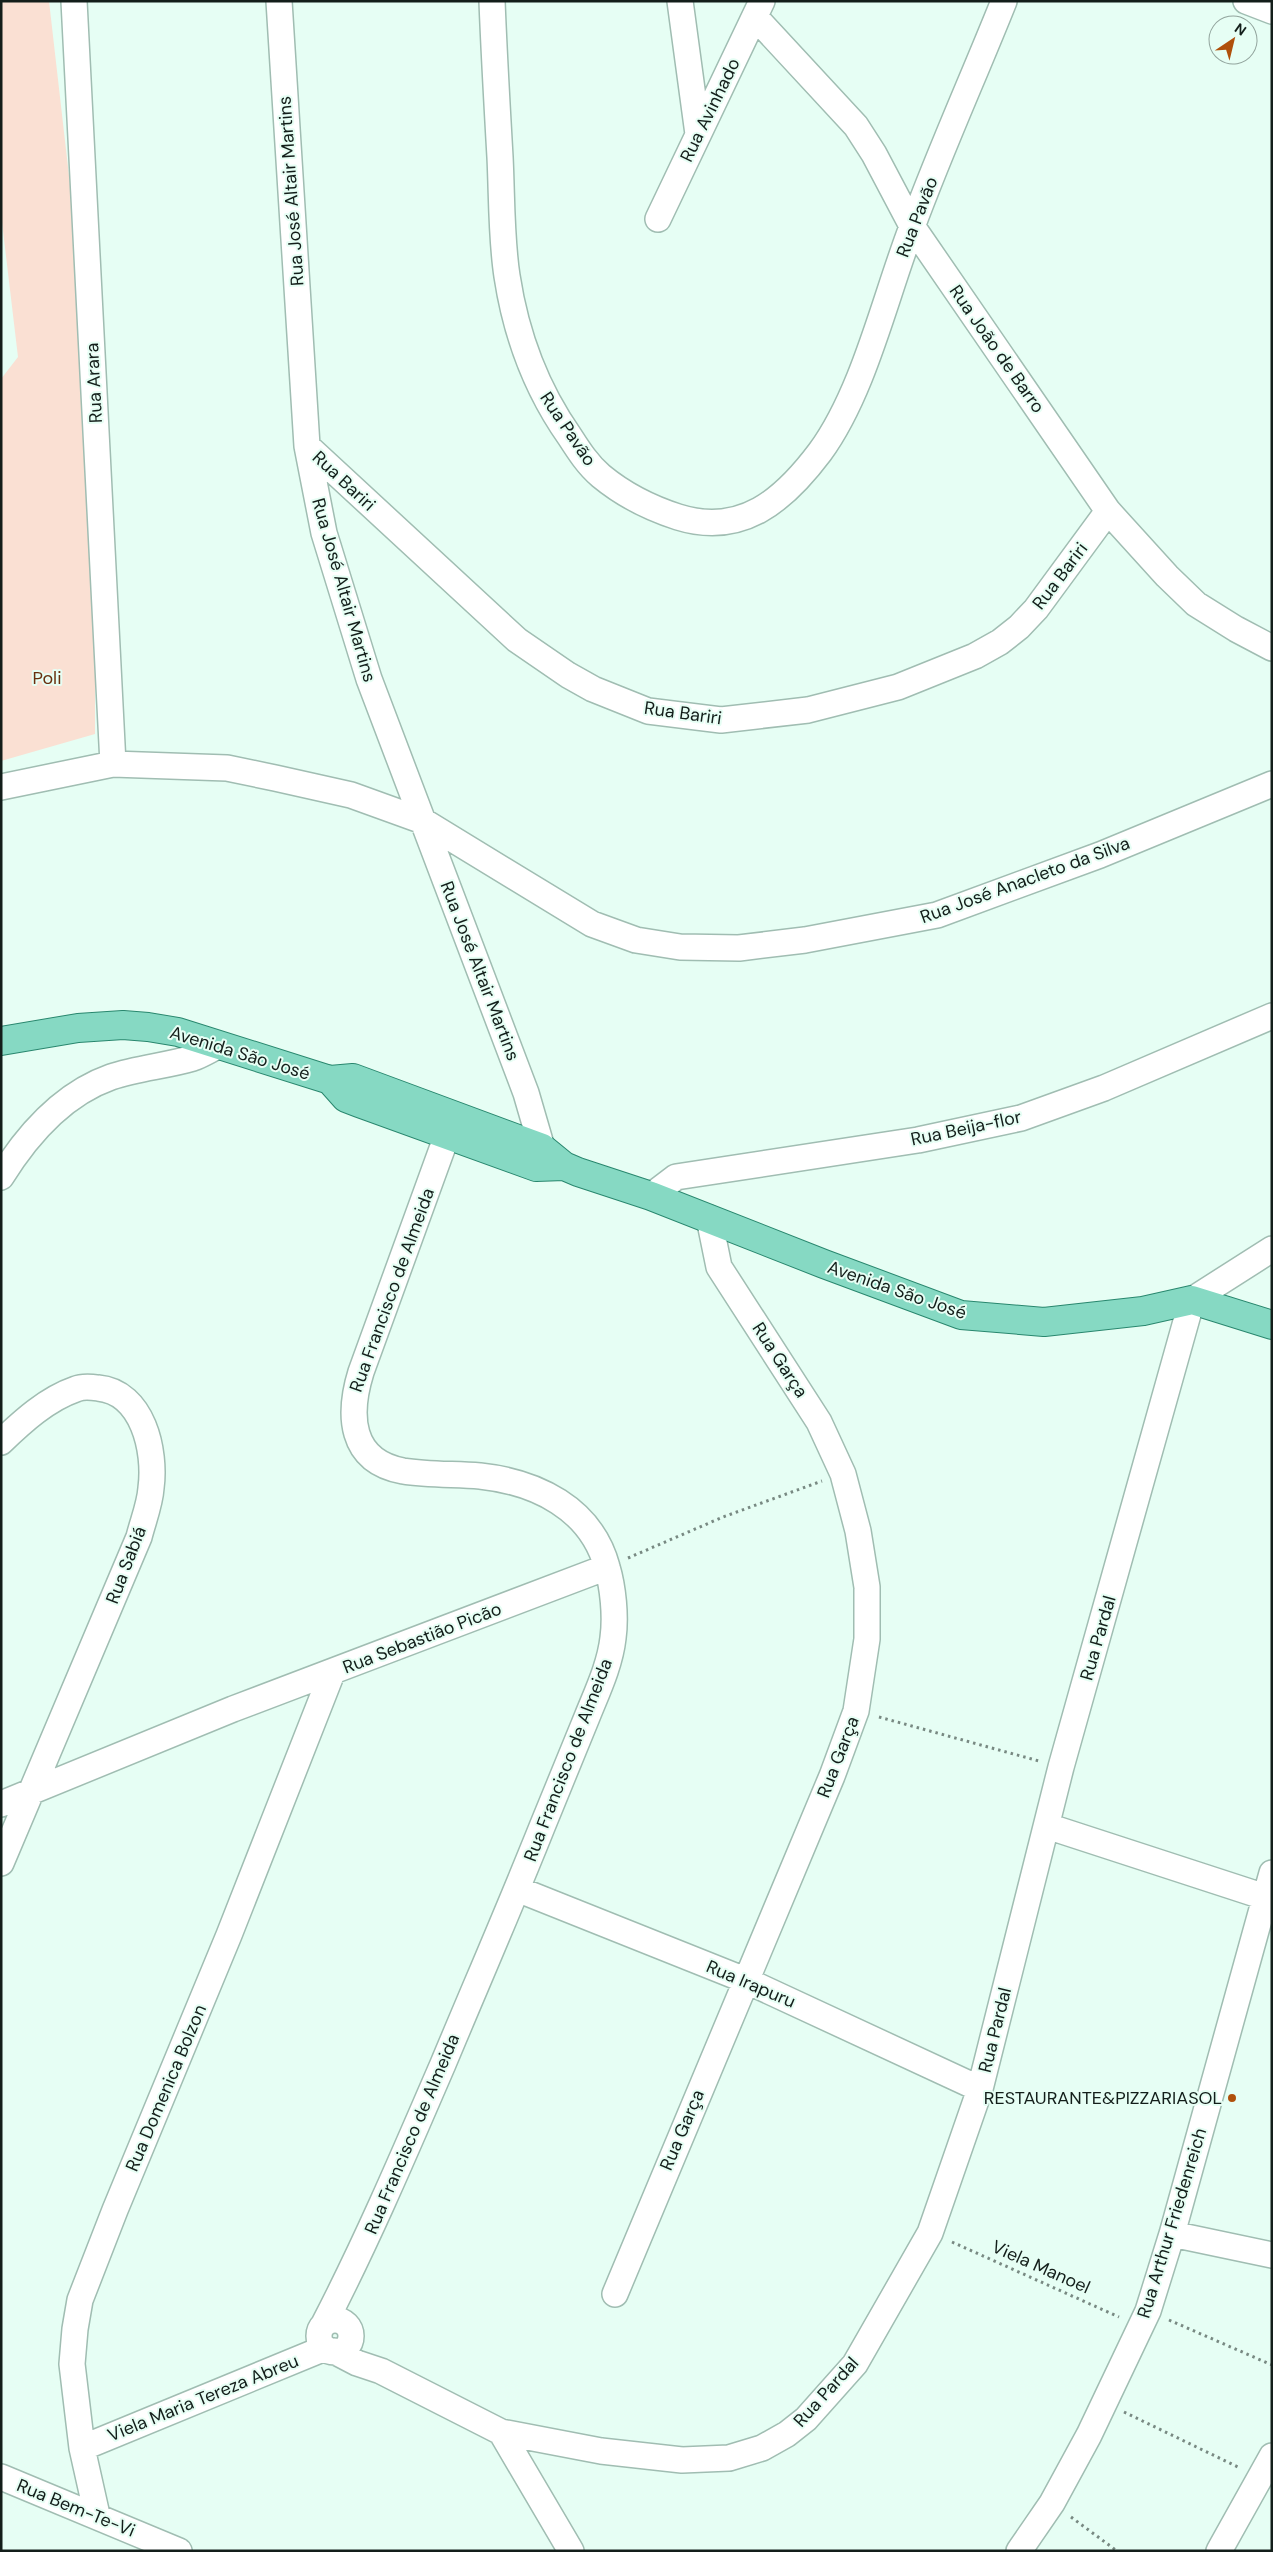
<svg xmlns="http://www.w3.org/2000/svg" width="1273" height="2552" font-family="'DM Sans',sans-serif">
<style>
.green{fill:#fae0d3}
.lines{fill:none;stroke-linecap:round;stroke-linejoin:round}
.minor-casing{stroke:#a0bdb2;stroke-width:28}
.major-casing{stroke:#29876e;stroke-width:30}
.path{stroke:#788982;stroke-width:3;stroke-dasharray:2.5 4;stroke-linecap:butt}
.minor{stroke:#fff;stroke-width:25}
.major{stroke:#86d9c3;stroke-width:28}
.poi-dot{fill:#b0500b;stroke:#e6fef4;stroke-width:2}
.labels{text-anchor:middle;stroke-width:4;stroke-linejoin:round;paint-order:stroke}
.street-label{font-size:18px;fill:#131e1a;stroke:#e6fef4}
.park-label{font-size:18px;fill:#69300e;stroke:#e6fef4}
.poi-label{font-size:18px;fill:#131e1a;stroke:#e6fef4;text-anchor:end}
</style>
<rect width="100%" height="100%" fill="#e6fef4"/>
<!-- green -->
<path class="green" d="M 1,1 L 49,1 L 95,403 L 95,734 L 1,761 L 1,379 L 18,357 L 1,214 Z"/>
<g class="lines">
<!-- minor casing -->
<g class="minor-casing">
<path id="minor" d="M 74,1 L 113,764
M 279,1 L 307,446 L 324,533 L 369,679 L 526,1093 L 542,1148 L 537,1163
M 492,1 C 494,53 497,105 500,157 C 502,197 501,237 507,276 C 516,335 536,389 570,437 C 579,451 588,465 601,476 C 624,495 650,508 678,517 C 742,537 784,500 820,452 C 864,392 885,297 912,227 C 940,151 974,76 1004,1
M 680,1 L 698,134
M 1246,1 L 1272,11
M 756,18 L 856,126 L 874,154 L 912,226 L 1108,511 L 1167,576 L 1196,604 L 1236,629 L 1272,648
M 658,219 L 762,1
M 307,446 L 517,640 L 568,675 L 593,689 L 648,711 L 721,720 L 808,710 L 898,687 L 975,656 L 1000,642 L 1019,627 L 1036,609 L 1108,511
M 1,787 L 113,764 L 227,768 L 275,778 L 351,795 L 423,821 L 592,924 L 636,940 L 680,947 L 739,948 L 805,940 L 937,915 L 1100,855 L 1272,784
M 1,1177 C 27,1135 63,1094 111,1077 C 137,1068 166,1066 193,1058 C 202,1055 211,1049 220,1045
M 651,1196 L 676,1177 L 918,1140 L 1021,1118 L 1104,1088 L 1272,1016
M 1,1442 C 23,1421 47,1399 76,1389 C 83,1386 91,1387 98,1388 C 143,1392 156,1451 151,1488 C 150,1504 143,1521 139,1537 L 1,1863
M 1,1804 L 233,1709 L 607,1567
M 1047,1826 L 1265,1897
M 517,1889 L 745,1980 L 980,2089
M 1172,2234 L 1272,2255
M 615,2294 L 832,1776 L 856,1711 L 867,1639 L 867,1587 L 858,1531 L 843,1474 L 819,1422 L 719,1267 L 709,1218
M319 2336a16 16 0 1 1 32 0a16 16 0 1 1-32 0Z
M 324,2324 C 368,2239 405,2152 443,2064 C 476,1985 510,1907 542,1827 C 557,1791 572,1754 587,1717 C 597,1692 610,1665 613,1638 C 616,1616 613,1587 607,1567 C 591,1508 536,1482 480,1476 C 455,1474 428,1475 403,1471 C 349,1461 348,1414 361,1372 L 454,1116
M 334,2351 L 357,2363 L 381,2371 L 501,2432 L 571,2551
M 501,2432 L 601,2451 L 682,2460 L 729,2458 L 762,2448 L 787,2434 L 806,2419 L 855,2364 L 930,2233 L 980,2089 L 1061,1767 L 1192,1300 L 1272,1249
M 82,2448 L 325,2348
M 1,2477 L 179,2551
M 97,2515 L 82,2448 L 72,2364 L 75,2329 L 80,2300 L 115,2210 L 229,1935 L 332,1673
M 1019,2551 L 1052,2503 L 1089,2435 L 1148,2311 L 1172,2234 L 1272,1873
M 1219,2551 L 1272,2456"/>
</g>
<!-- major casing -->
<g class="major-casing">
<path id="major" d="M 1,1041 L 78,1028 L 123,1025 L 148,1027 L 178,1032 L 330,1080 L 353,1078 L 542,1148 L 564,1166 L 578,1172 L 651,1196 L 824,1264 L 961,1315 L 1044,1322 L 1143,1311 L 1192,1300 L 1272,1325
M 330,1080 L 346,1098 L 359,1103 L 536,1167 L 564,1166"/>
</g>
<!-- path -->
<path class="path" d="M 628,1558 L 723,1517 L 822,1481
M 879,1717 L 1039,1761
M 952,2242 L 1119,2317
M 1169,2320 L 1272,2365
M 1124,2412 L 1240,2468
M 1071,2517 L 1117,2551"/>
<!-- minor -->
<use href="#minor" class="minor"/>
<!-- major -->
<use href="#major" class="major"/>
</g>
<!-- markers -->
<circle class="poi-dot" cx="1232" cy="2098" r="5"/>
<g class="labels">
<!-- street labels -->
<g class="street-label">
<text transform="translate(710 110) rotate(-64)" y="6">Rua Avinhado</text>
<text transform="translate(291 191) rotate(-94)" y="6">Rua José Altair Martins</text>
<text transform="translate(917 217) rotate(-69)" y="6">Rua Pavão</text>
<text transform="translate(997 349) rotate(55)" y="6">Rua João de Barro</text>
<text transform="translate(94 383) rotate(-93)" y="6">Rua Arara</text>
<text transform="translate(568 429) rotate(56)" y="6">Rua Pavão</text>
<text transform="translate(344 481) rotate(43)" y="6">Rua Bariri</text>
<text transform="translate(1060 576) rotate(-53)" y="6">Rua Bariri</text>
<text transform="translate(344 590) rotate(74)" y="6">Rua José Altair Martins</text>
<text transform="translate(683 713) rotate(8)" y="6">Rua Bariri</text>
<text transform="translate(1025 880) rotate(-20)" y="6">Rua José Anacleto da Silva</text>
<text transform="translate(480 971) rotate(69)" y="6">Rua José Altair Martins</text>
<text transform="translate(240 1053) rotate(17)" y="6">Avenida São José</text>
<text transform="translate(966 1128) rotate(-12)" y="6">Rua Beija-flor</text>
<text transform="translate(392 1290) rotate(-70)" y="6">Rua Francisco de Almeida</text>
<text transform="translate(897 1290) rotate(19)" y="6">Avenida São José</text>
<text transform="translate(780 1360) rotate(57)" y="6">Rua Garça</text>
<text transform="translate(126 1565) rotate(-69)" y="6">Rua Sabiá</text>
<text transform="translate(422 1638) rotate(-21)" y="6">Rua Sebastião Picão</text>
<text transform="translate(1098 1638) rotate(-74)" y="6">Rua Pardal</text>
<text transform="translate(838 1757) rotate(-69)" y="6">Rua Garça</text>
<text transform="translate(568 1760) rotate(-69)" y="6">Rua Francisco de Almeida</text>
<text transform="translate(751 1984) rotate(23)" y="6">Rua Irapuru</text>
<text transform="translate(995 2030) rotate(-76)" y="6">Rua Pardal</text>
<text transform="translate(166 2088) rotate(-67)" y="6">Rua Domenica Bolzon</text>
<text transform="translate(682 2130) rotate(-67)" y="6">Rua Garça</text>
<text transform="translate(412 2134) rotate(-67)" y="6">Rua Francisco de Almeida</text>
<text transform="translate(1172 2223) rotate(-73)" y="6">Rua Arthur Friedenreich</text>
<text transform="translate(1041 2267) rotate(24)" y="6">Viela Manoel</text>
<text transform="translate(826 2392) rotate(-48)" y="6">Rua Pardal</text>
<text transform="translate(203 2398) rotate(-22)" y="6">Viela Maria Tereza Abreu</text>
<text transform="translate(76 2508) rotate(22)" y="6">Rua Bem-Te-Vi</text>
</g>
<!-- park labels -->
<g class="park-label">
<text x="47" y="684">Poli</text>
</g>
<!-- poi labels -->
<g class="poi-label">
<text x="1222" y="2104">RESTAURANTE&amp;PIZZARIASOL</text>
</g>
</g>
<!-- border -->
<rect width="1273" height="2552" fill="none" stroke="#131e1a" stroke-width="5"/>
<!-- north arrow -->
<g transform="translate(1233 40) rotate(35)"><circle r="24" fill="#e6fef4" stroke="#92a49d"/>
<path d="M0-4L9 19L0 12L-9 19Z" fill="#b0500b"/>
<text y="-8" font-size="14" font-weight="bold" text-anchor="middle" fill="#131e1a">N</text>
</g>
</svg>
